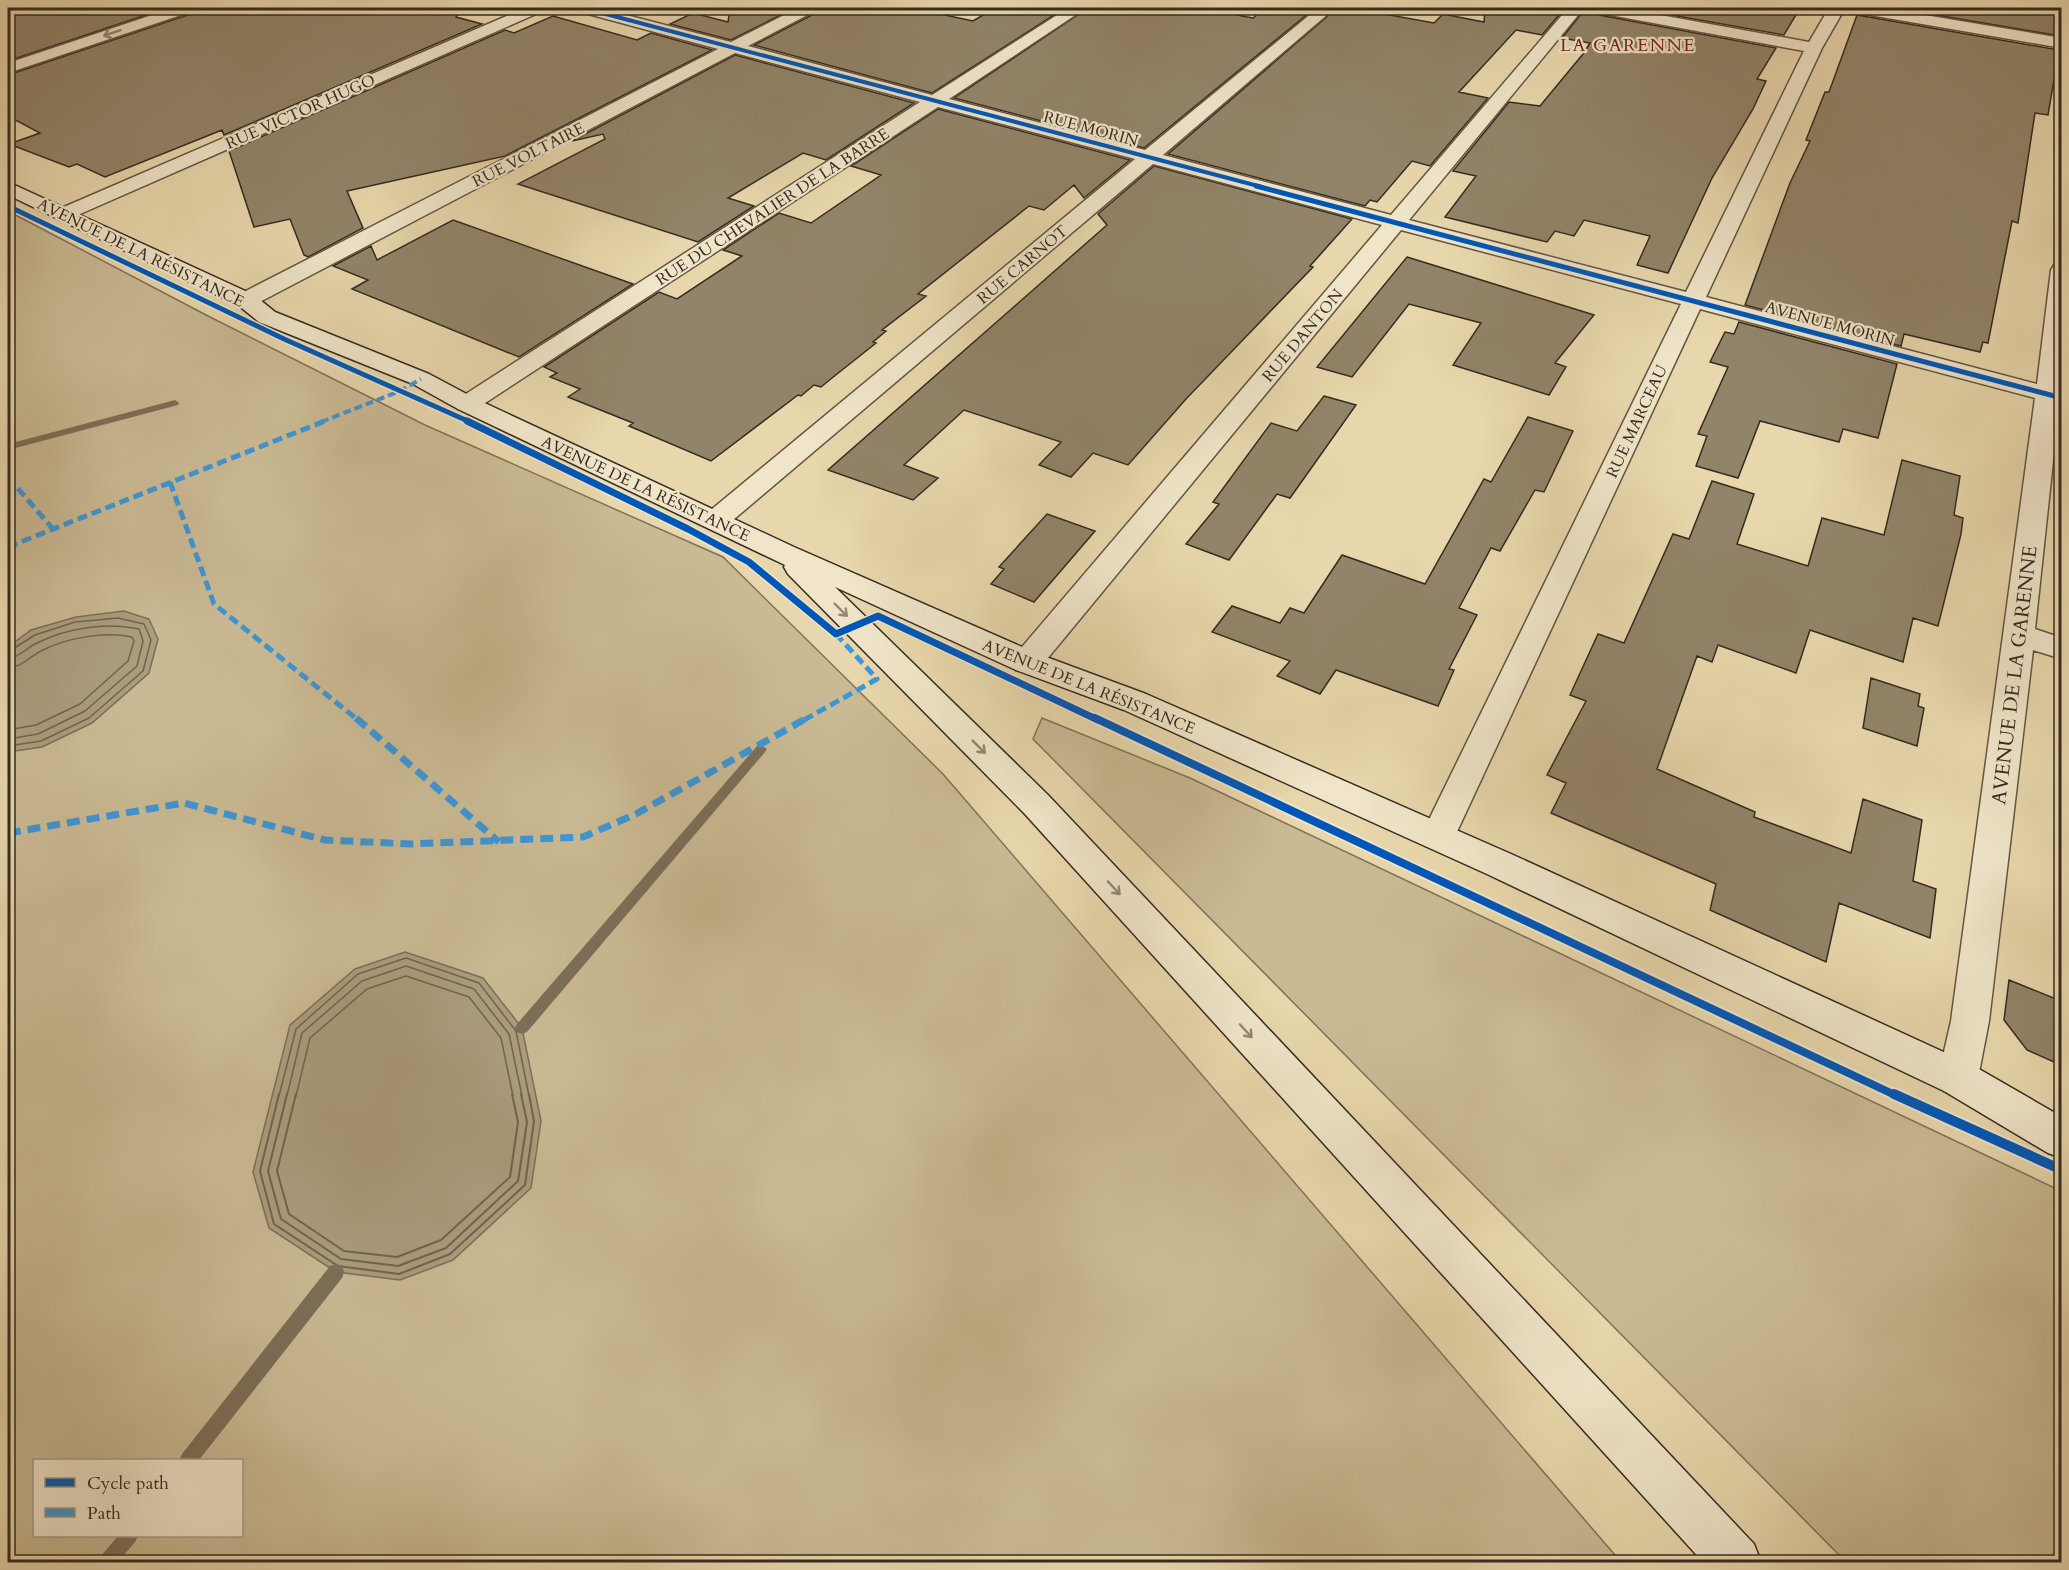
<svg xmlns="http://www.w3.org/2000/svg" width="2069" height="1570" font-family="Cardo,serif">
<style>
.green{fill:#caba94;stroke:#80725a;stroke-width:1.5;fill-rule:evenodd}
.water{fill:#ab9d7d;stroke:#7c6f58;stroke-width:1.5}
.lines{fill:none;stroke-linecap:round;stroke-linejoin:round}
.shore-far1{stroke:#70644f;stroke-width:1.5}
.shore{stroke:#70644f;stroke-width:2}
.stream{fill:#7c6f58;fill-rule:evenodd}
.building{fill:#928469;stroke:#352b21;stroke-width:1.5}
.street-casing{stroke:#625644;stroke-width:3}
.secondary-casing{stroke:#352b21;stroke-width:3}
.street{fill:#f0e5c9;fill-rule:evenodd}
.secondary{fill:#f0e5c9;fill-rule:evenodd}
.quiet-far2{stroke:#3e96d5;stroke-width:4;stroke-dasharray:8 4;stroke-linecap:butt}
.quiet-far1{stroke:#3e96d5;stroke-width:5;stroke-dasharray:10 5;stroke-linecap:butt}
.quiet{stroke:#3e96d5;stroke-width:7;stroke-dasharray:13 7;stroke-linecap:butt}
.cycleway-far4-casing{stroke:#f0e5c9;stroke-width:6}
.cycleway-far3-casing{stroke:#f0e5c9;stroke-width:8}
.cycleway-far2-casing{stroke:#f0e5c9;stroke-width:10}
.cycleway-far1-casing{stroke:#f0e5c9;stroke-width:12}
.cycleway-casing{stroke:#f0e5c9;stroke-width:14}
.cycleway-far4{stroke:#0057b8;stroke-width:4}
.cycleway-far3{stroke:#0057b8;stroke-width:5}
.cycleway-far2{stroke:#0057b8;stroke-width:7}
.cycleway-far1{stroke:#0057b8;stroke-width:8}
.cycleway{stroke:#0057b8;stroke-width:10}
.oneway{stroke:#928875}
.labels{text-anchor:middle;stroke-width:4.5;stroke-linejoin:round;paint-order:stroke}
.far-street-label{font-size:16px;fill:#352b21;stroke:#f0e5c9}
.far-neighbourhood-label{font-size:18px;letter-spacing:1.5px;fill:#7a1f14;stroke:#f0e5c9}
.street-label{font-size:20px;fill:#352b21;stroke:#f0e5c9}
</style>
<rect width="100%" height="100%" fill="#e8d7ac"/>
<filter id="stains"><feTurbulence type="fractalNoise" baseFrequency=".00333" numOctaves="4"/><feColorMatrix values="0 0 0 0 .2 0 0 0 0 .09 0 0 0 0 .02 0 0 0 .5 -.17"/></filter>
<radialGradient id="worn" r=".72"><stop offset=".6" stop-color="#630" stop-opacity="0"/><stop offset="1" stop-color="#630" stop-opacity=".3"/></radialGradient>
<!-- green -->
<path class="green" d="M 8,211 L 208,316 L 425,425 L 723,557 L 943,774 L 1621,1562 L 8,1562 ZM 34,1460 L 242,1460 L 242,1536 L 34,1536 Z
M 1042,718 L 1190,778 L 2061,1191 L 2061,1562 L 1846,1562 L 1033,739 Z"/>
<!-- water -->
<path class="water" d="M 124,611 L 149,619 L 158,639 L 149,673 L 92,723 L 42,747 L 8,752 L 8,647 L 31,630 L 76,617 Z
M 405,952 L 483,978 L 522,1028 L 541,1121 L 531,1188 L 453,1260 L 400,1280 L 336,1272 L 269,1228 L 253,1172 L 290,1025 L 355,969 Z"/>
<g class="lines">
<!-- shore-far1 -->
<path class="shore-far1" d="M 8,652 L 35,635 L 75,622 L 118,618 L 144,624 L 151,640 L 143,671 L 89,718 L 41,741 L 8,746
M 8,659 C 20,657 26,648 37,643 C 67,628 106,622 139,629 L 143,641 L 137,666 L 85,711 L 38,734 L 8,739
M 8,668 C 22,667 29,657 41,651 C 66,638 104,631 132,637 L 134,641 L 128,661 L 80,704 L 36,725 L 8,730
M 279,1096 L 296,1029 L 358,974 L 406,958 L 479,983 L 516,1031 L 529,1096
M 287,1096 L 302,1033 L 362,981 L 406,966 L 474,989 L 509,1034 L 522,1096
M 296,1096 L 310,1038 L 367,989 L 406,976 L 469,997 L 501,1038 L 513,1096"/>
<!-- shore -->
<path class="shore" d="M 279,1094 L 260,1171 L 274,1224 L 338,1266 L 399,1274 L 450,1254 L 525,1185 L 534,1121 L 529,1094
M 287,1094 L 268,1171 L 281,1219 L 341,1259 L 398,1266 L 446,1248 L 518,1181 L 527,1122 L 521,1094
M 296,1094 L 277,1171 L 289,1214 L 344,1251 L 397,1257 L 441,1240 L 510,1177 L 518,1122 L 512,1094"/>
<!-- stream -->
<path class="stream" d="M 175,400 L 179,403 L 178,405 L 8,450 L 8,444 Z
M 761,745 L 767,749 L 765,752 L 527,1032 L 522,1034 L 517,1032 L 515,1028 L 517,1024 L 757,746 Z
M 336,1264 L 342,1266 L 344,1272 L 342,1278 L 199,1460 L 179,1460 L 182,1454 L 330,1266 Z
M 118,1536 L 138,1536 L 135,1542 L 118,1562 L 98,1562 L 101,1556 Z"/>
</g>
<!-- building -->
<path class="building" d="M 8,8 L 167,8 L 8,61 Z
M 197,8 L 465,8 L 456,17 L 482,24 L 224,135 L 222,130 L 105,177 L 77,164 L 69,167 L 9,144 L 40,133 L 8,116 L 8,75 L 194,13 Z
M 730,8 L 794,8 L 731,40 L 670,24 L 693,13 L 728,22 Z
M 819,8 L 912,8 L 973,21 L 995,8 L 1065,8 L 932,93 L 754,45 L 816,13 Z
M 1088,8 L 1199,8 L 1253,18 L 1266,8 L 1315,8 L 1144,148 L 954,98 Z
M 1337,8 L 1351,8 L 1434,23 L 1443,14 L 1484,22 L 1485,8 L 1565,8 L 1542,35 L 1516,30 L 1459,92 L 1488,98 L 1430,166 L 1412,161 L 1377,202 L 1370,200 L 1365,206 L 1168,154 Z
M 1586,8 L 1599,15 L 1776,48 L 1757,79 L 1766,81 L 1753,109 L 1712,178 L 1668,273 L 1637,265 L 1650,236 L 1584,220 L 1574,236 L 1555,231 L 1547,242 L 1445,217 L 1476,176 L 1453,171 L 1509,102 L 1540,106 L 1583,54 L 1590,43 L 1562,38 Z
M 1632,8 L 1764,8 L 1797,13 L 1784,35 Z
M 1894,8 L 2009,8 L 2030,11 L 2031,8 L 2060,8 L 2058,24 L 2061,25 L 2061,36 Z
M 1857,15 L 2059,50 L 2048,115 L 2035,113 L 2018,223 L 2012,221 L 1988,343 L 1983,342 L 1980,352 L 1904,334 L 1901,346 L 1745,305 L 1790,183 L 1810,141 L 1806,140 L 1825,92 L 1829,92 Z
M 553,16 L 637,40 L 651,33 L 712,50 L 505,156 L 347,191 L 363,228 L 308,257 L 304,255 L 290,219 L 254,227 L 229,151 L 505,30 L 514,33 Z
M 735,55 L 914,103 L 826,160 L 803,153 L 728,198 L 754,206 L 698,242 L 518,184 L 605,139 L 603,134 L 572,141 Z
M 938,109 L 1130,160 L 1084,198 L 1074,185 L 1044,210 L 1029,206 L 918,294 L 926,296 L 882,330 L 886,331 L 873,342 L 876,343 L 832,378 L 821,387 L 814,385 L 801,396 L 798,395 L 711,461 L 629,426 L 633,423 L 568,397 L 580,389 L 550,377 L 557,373 L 544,367 L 659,292 L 677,299 L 742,256 L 723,250 L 779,213 L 811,223 L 881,175 L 851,166 Z
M 1154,166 L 1352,219 L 1310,266 L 1313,267 L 1186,399 L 1128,465 L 1093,453 L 1071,477 L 1039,465 L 1061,442 L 964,410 L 904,465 L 938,478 L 913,500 L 828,470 L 1107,225 L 1098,214 Z
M 453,220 L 633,284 L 519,357 L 352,289 L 368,280 L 333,266 L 371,246 L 377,260 Z
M 1407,257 L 1594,315 L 1555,363 L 1566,367 L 1549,395 L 1453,365 L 1481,323 L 1409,304 L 1352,377 L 1317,367 Z
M 1739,322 L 1897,364 L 1878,438 L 1843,429 L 1839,442 L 1760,421 L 1738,478 L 1696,466 L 1707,436 L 1698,434 L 1728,367 L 1710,362 L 1725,332 L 1734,334 Z
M 1324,396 L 1356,405 L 1290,498 L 1277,494 L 1229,560 L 1186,544 L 1219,504 L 1213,502 L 1271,423 L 1297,431 Z
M 1528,417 L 1573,431 L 1544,492 L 1535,490 L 1500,551 L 1491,548 L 1459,608 L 1477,615 L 1449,669 L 1454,670 L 1438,706 L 1336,670 L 1320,694 L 1277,676 L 1290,661 L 1212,632 L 1232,606 L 1280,623 L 1290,608 L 1304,613 L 1342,555 L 1425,584 L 1484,479 L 1491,482 Z
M 1902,460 L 1960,476 L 1954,515 L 1963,518 L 1961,534 L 1938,626 L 1913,618 L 1903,662 L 1810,630 L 1796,673 L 1718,645 L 1712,662 L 1697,656 L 1657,769 L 1755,812 L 1754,817 L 1851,853 L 1863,799 L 1922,820 L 1913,881 L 1936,889 L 1930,938 L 1839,903 L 1826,962 L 1710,910 L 1716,884 L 1551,813 L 1566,783 L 1547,775 L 1586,701 L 1570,695 L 1598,634 L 1624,643 L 1673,534 L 1689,539 L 1712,481 L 1754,494 L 1737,544 L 1808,566 L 1822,518 L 1884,535 Z
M 1047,514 L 1095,531 L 1034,602 L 991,584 L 1004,569 L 999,567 Z
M 1871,678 L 1920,694 L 1918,706 L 1924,708 L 1917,746 L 1863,728 Z
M 2009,980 L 2061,1001 L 2061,1065 L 2027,1050 L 2004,1020 Z"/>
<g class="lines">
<!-- street casing -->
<g class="street-casing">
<path id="street" d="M 173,8 L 195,8 L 193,11 L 8,73 L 8,63 Z
M 525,8 L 545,8 L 543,11 L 71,218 L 57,218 L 54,214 L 57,210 Z
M 575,8 L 599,8 L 731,42 L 798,8 L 817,8 L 815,11 L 748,46 L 932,95 L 1068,8 L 1086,8 L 949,99 L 1145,150 L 1318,8 L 1335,8 L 1163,155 L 1391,215 L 1568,8 L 1584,8 L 1409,220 L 1686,292 L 1804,51 L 1599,13 L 1591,8 L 1622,8 L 1809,42 L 1829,8 L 1845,8 L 1822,48 L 1706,297 L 2037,384 L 2051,270 L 2054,265 L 2062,264 L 2062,405 L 2059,405 L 2035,629 L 2062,638 L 2062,659 L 2033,650 L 1989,1021 L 1978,1078 L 1972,1091 L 1958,1096 L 1944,1091 L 1938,1078 L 1951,1021 L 2035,398 L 1700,309 L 1455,836 L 1450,846 L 1438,850 L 1426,846 L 1421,836 L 1681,304 L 1401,230 L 1038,670 L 1027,673 L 1016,670 L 1012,662 L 1016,654 L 1382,225 L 1153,164 L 726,526 L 716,529 L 706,526 L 702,520 L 706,514 L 1135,159 L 938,107 L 476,409 L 467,411 L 458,409 L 455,404 L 458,399 L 920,102 L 735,53 L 254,305 L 238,305 L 235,300 L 238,295 L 718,49 L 577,11 Z
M 1850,8 L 1883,8 L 2062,38 L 2062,48 L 1858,13 Z"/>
</g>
<!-- secondary casing -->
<g class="secondary-casing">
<path id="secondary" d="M 8,182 L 254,295 L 275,312 L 429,374 L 476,399 L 794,547 L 1038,654 L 1146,694 L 1511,854 L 1972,1065 L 2062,1117 L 2062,1158 L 2048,1153 L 1944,1091 L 1487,874 L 1124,710 L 1016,670 L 835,587 L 1048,795 L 1754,1544 L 1761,1562 L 1703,1562 L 1024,813 L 788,574 L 784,567 L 785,565 L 458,409 L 413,384 L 259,322 L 238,305 L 8,195 Z"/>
</g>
<!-- street -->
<use href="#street" class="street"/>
<!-- secondary -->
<use href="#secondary" class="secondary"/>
<!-- quiet-far2 -->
<path class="quiet-far2" d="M 321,422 L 400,391 L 421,379"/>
<!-- quiet-far1 -->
<path class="quiet-far1" d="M 8,477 L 53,529
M 170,482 L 214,604 L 358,720
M 8,547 L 325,421
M 804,720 L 877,679 L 836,634"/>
<!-- quiet -->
<path class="quiet" d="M 356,718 L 499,842
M 8,830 L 14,832 L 184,803 L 325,840 L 411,844 L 583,837 L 636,814 L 807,718"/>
<!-- cycleway-far4 casing -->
<g class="cycleway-far4-casing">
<path id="cycleway-far4" d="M 583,8 L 1262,187"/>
</g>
<!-- cycleway-far3 casing -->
<g class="cycleway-far3-casing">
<path id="cycleway-far3" d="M 1256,186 L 2062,398
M 8,206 L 284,339 L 470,422"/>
</g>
<!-- cycleway-far2 casing -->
<g class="cycleway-far2-casing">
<path id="cycleway-far2" d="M 467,421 L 688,529 L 749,562 L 836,634 L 878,616 L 1098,720"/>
</g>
<!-- cycleway-far1 casing -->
<g class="cycleway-far1-casing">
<path id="cycleway-far1" d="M 1095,718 L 1897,1096"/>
</g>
<!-- cycleway casing -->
<g class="cycleway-casing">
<path id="cycleway" d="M 1894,1094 L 2062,1170"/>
</g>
<!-- cycleway-far4 -->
<use href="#cycleway-far4" class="cycleway-far4"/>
<!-- cycleway-far3 -->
<use href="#cycleway-far3" class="cycleway-far3"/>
<!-- cycleway-far2 -->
<use href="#cycleway-far2" class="cycleway-far2"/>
<!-- cycleway-far1 -->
<use href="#cycleway-far1" class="cycleway-far1"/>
<!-- cycleway -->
<use href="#cycleway" class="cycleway"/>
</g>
<!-- one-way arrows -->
<defs><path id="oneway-shaft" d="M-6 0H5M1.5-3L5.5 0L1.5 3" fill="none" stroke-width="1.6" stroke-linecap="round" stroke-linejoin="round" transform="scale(1.5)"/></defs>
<g class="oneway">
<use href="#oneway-shaft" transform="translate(112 33) rotate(161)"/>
<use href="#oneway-shaft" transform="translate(841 610) rotate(45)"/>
<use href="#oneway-shaft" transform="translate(979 747) rotate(45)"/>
<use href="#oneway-shaft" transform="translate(1114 888) rotate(47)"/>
<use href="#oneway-shaft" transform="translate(1246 1031) rotate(47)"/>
</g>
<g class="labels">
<!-- far-street labels -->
<g class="far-street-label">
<text transform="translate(300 111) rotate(-24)" y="6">RUE VICTOR HUGO</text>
<text transform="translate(1091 128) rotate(15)" y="6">RUE MORIN</text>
<text transform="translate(528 154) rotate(-27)" y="6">RUE VOLTAIRE</text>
<text transform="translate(772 206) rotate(-33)" y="6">RUE DU CHEVALIER DE LA BARRE</text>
<text transform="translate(141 252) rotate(26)" y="6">AVENUE DE LA RÉSISTANCE</text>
<text transform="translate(1022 264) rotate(-40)" y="6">RUE CARNOT</text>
<text transform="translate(1830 323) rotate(15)" y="6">AVENUE MORIN</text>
<text transform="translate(1302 335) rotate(-50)" y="6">RUE DANTON</text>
<text transform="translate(1636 421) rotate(-65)" y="6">RUE MARCEAU</text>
<text transform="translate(646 488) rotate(25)" y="6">AVENUE DE LA RÉSISTANCE</text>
<text transform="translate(1089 686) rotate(22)" y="6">AVENUE DE LA RÉSISTANCE</text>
</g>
<!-- far-neighbourhood labels -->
<g class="far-neighbourhood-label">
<text x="1628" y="51">LA GARENNE</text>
</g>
<!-- street labels -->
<g class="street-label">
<text transform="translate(2014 675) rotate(-83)" y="7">AVENUE DE LA GARENNE</text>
</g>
</g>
<!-- margin -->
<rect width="2069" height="1570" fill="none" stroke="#e8d7ac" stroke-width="30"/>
<rect x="9" y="9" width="2051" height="1552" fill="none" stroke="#352b21" stroke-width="3"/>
<rect x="15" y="15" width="2039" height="1540" fill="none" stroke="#352b21" stroke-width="1.5"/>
<!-- legend -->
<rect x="33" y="1459" width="210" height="78" fill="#f0e5c9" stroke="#a59b86" stroke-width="1.5"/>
<rect x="45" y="1478" width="30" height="9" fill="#0057b8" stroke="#a59b86" stroke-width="1.5"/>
<text x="87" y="1489" font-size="18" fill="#352b21">Cycle path</text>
<rect x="45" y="1508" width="30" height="9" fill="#3e96d5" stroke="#a59b86" stroke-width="1.5"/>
<text x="87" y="1519" font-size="18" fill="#352b21">Path</text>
<rect width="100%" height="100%" filter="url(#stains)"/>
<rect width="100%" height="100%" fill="url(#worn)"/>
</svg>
